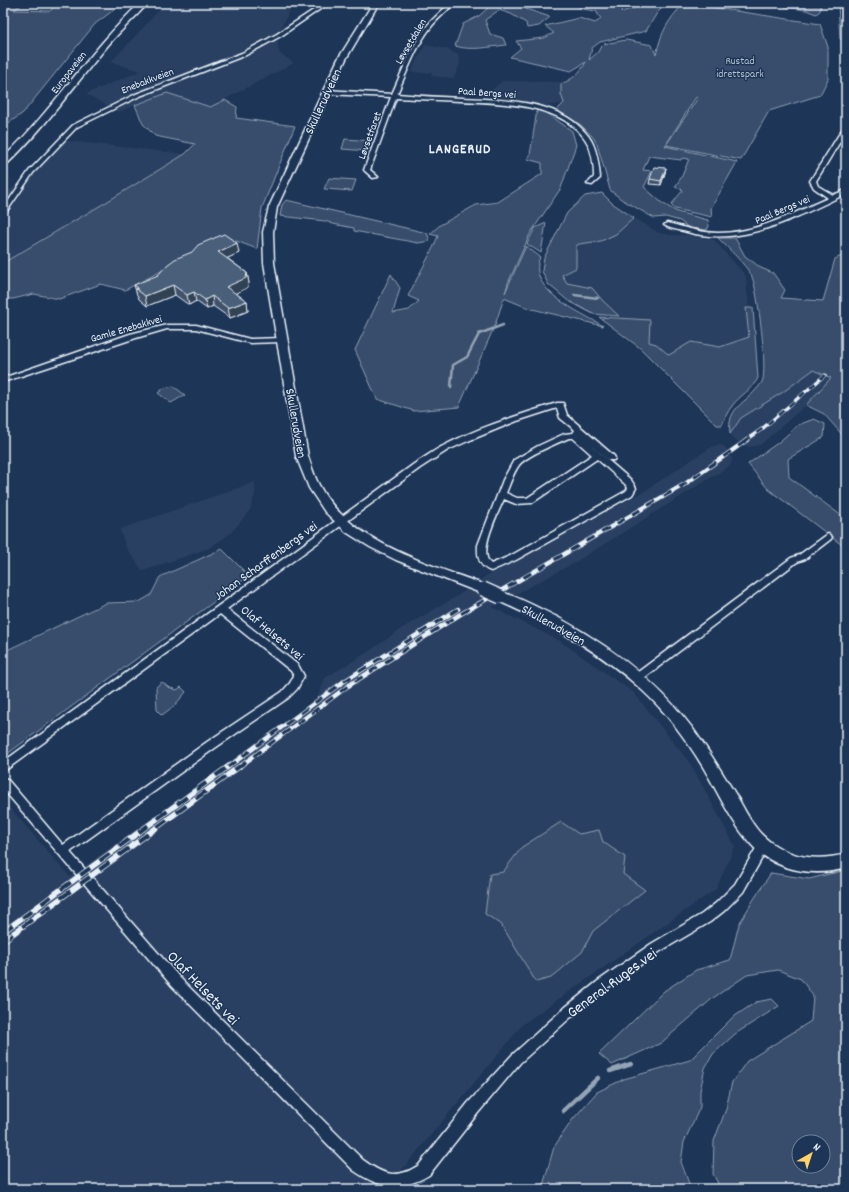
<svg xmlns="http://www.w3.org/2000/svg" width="849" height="1192" font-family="Dekko,sans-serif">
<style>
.built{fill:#2a4162}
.green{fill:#374d6c;stroke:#909fb2;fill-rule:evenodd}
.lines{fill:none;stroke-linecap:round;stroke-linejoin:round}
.stream-far1{stroke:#95a4b5;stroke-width:2.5}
.stream{stroke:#95a4b5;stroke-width:4.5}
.minor-casing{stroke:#e8f1f8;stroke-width:3}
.secondary-casing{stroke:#e8f1f8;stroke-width:3}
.trunk-casing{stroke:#e8f1f8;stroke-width:3}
.minor{fill:#1d3557;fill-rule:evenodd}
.secondary{fill:#1d3557;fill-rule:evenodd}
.trunk{fill:#1d3557;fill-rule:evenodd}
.rail-far2-casing{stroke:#e8f1f8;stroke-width:3.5}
.rail-far1-casing{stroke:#e8f1f8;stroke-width:4.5}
.rail-casing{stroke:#e8f1f8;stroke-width:5.5}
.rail-far2{stroke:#1d3557;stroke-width:2.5;stroke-dasharray:7;stroke-linecap:butt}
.rail-far1{stroke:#1d3557;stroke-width:3;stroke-dasharray:9;stroke-linecap:butt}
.rail{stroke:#1d3557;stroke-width:4;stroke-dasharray:12;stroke-linecap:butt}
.secondary-bridge-casing{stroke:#e8f1f8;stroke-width:16;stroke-linecap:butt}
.secondary-bridge{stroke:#1d3557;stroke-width:13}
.wall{fill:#3f5169;stroke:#e8f1f8}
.shaded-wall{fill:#334255;stroke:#e8f1f8}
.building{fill:#495e7a;stroke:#e8f1f8}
.labels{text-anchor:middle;stroke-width:3;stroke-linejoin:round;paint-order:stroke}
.far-street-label{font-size:11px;fill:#e8f1f8;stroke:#1d3557}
.far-park-label{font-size:11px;fill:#b3c0ce;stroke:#1d3557}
.street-label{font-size:13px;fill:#e8f1f8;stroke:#1d3557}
.far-district-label{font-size:14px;font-weight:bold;letter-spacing:1px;fill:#e8f1f8;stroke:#1d3557}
.near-street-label{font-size:16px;fill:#e8f1f8;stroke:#1d3557}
</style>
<rect width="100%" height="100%" fill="#1d3557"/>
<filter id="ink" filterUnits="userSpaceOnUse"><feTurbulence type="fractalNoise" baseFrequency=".025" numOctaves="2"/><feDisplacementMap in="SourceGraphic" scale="8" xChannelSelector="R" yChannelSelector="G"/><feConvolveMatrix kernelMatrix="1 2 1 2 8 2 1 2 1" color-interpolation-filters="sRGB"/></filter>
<g filter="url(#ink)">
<!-- built -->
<path class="built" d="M 166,3 L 212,3 L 290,9 L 277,37 L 279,53 L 294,63 L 210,107 L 200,104 L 149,99 L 119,112 L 86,94 L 140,71 L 111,62 Z
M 425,45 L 447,49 L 458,55 L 460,63 L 454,78 L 431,76 L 432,72 L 425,73 L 411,72 Z
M 502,81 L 562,82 L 567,103 L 545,106 L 517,100 L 490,98 L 492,90 Z
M 60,140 L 185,154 L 108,201 L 3,263 L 3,195 L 19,183 Z
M 634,218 L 659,233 L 670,235 L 689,235 L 714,240 L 746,276 L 754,375 L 721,401 L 656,344 L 633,338 L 621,329 L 619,316 L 603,301 L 592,288 L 567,283 L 561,275 L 576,268 L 576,246 L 579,244 L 616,234 Z
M 813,370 L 831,378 L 806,405 L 760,445 L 748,447 L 733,439 L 730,434 L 741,418 L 783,392 Z
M 719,445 L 724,446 L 732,458 L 731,465 L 574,563 L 492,607 L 560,641 L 634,693 L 690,763 L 735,846 L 716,889 L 523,1024 L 386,1189 L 3,1189 L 3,800 L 70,877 L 310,703 L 318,696 L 325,678 L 368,652 L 404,627 L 459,595 L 486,576 L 643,492 L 702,453 L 714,446 Z
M 255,482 L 255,494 L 250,510 L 231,533 L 209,548 L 143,571 L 126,548 L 120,529 Z"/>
<!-- green -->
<path class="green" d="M 3,3 L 24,3 L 14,10 L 50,11 L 58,3 L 123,3 L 95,24 L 23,113 L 3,127 Z
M 241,3 L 301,3 L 296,8 Z
M 489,3 L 521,3 L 526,9 L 550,17 L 539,26 L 527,28 L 526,23 L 511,14 L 499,10 L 485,20 L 490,34 L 503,38 L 506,45 C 489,47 471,51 455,46 L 463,24 L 479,16 L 490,6 Z
M 573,3 L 624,3 L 621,12 L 652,3 L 667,3 L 657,13 L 646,31 L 600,42 L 592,48 L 589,60 L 598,52 L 600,48 L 604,44 L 626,40 L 652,45 L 656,55 C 662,30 667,22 684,3 L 820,24 L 828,47 L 828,79 L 820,95 L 769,111 L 741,160 L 666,145 L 698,98 L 696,97 L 665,146 L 737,162 L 711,208 L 712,217 L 675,209 L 671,205 L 683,190 L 675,187 L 682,176 L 689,159 L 682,158 L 681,160 L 649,156 L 643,170 L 652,171 L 644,187 L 662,203 L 677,212 L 708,220 L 709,226 L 707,230 L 689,228 L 680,221 L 666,217 L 654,218 L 621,199 L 610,190 L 609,186 L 597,144 L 593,137 L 581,125 L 557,110 L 564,103 L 561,94 L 561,84 C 573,79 580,73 586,62 L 571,71 L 510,57 L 521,48 L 516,41 L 544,38 L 554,33 L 545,26 L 579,18 L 595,23 L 601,19 L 596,11 L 582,9 Z
M 838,3 L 846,3 L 846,40 L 840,39 Z
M 785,5 L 821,5 L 820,11 L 816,14 L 806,10 L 785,7 Z
M 167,93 L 210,107 L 225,100 L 237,107 L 236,118 L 295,126 L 262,208 L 257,249 L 226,237 L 125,290 L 101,284 L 59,299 L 34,294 L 13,299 L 3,299 L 3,263 L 108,201 L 185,154 L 195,144 L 155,136 L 143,124 L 135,105 Z
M 537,110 L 548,114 L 572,131 L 576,145 L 561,188 L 530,234 L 508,283 L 505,293 L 526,246 L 540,257 C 526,291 580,311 603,326 L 528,308 L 504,298 L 495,325 L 459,407 L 414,411 L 377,399 L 355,350 L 391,274 L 400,288 L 393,313 L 409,310 L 419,301 L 408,296 L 433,248 L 438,236 L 430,234 L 440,225 L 476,205 L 498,202 L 542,174 L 542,163 L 527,159 L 530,155 Z
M 345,139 L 372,141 L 368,151 L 342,149 Z
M 329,178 L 356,180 L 352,191 L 324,189 Z
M 602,193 L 612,203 L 634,218 L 616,234 L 601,241 L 579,244 L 576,246 L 576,268 L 562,275 L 567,283 L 592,288 L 603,301 L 619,316 L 593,314 L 567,300 L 548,284 L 542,271 L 544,258 L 567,213 L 585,196 Z
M 286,200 L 427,233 L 430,241 L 418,243 L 354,231 L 354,228 L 333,224 L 325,221 L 280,216 L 282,205 Z
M 546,223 L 541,253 L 527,244 L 535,228 Z
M 718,238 L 735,238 L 745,256 L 761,268 L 773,273 L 785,290 L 781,298 L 823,301 L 835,259 L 846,254 L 846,439 L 824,414 L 806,405 L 831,378 L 813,370 L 783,392 L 741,418 L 730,434 C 726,405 749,403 762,382 C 768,371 758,291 752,277 C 749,268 726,246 718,238 Z
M 746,308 L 753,308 L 758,378 C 752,390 740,395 732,406 C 727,412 725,418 722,425 L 717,425 L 640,348 L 599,317 L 650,320 L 649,342 L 656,344 L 669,355 L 691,342 L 720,347 L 749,337 Z
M 173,386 L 185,395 L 171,403 L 158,393 L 164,388 Z
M 814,419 L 825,424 L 824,437 L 788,459 L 789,477 L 846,519 L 846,548 L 768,489 L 748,464 L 779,442 L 798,425 Z
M 222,549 L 249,576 L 3,757 L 3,652 L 106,603 L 139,602 L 151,595 L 160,577 Z
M 162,682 L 168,687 L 177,690 L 181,687 L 186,692 L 174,706 L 162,715 L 157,710 L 156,687 Z
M 561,822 L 579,834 L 599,830 L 603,842 L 625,857 L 623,874 L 645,890 L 593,931 L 582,952 L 551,978 L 536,982 L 501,924 L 485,914 L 490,874 L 503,872 L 522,847 Z
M 846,870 L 846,1189 L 721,1189 L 713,1174 L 714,1141 L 726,1109 L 732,1082 L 747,1061 L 811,1021 L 813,996 L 801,979 L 778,970 L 747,975 L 713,998 L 661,1043 L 612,1065 L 599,1054 L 664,991 L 696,970 L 730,960 L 739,924 L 754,899 L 771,873 L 809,879 ZM 799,1142 L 823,1142 L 823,1166 L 799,1166 Z
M 772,999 L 779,1006 L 735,1034 L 713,1054 L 705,1068 L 700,1091 L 700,1107 L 684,1142 L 681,1162 L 691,1189 L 542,1189 L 554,1147 L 573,1119 L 597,1092 L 624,1079 L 690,1060 L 732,1018 L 756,1002 Z"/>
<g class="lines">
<!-- stream-far1 -->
<path class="stream-far1" d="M 574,295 L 598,298
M 451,387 L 453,365 L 467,357 L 479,334 L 503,325"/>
<!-- stream -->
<path class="stream" d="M 610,1071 L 631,1064
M 563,1111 L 598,1078"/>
<!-- minor casing -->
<g class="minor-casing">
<path id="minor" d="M 324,3 L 329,3 L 281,36 L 246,55 L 140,96 L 77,127 L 33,173 L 5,214 L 3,215 L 3,209 L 29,171 L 73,125 L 136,94 L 242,53 L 277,34 Z
M 450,3 L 455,3 C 447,11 438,18 431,27 C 416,46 407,72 397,94 C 419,96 440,97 462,98 C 504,100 561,99 589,137 C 597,148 599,165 600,178 L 592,185 L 587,184 L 594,177 C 594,166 592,149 585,139 C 560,103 499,103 460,101 C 439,100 417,99 396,98 L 370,170 L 378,177 L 373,178 L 365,171 L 364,170 L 391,97 L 326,94 L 323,92 L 326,90 L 392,94 C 402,72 411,47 426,27 C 433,18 442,11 450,3 Z
M 846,126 L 846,132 L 816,181 L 818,186 L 833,195 L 846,190 L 846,194 C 796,217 743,248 687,232 C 680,230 670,229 664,225 L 667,223 C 684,227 701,233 718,233 C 758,233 793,213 828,198 L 814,188 L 810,181 L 843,128 Z
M 167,325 L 196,325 L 250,339 L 282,338 L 286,340 L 282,342 L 250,343 L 196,329 L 167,329 L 136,338 L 3,382 L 3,378 L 130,334 Z
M 557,403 L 563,403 L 567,415 L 614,456 L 615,458 L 614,460 L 608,460 L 579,435 L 631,480 L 636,488 L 632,495 L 516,560 L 491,571 C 479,567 477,557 478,545 L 503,480 L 514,460 L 538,446 L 564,434 L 573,433 L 575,430 L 560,418 L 557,408 L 517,421 L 468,441 L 448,450 L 420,468 L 227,609 L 298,665 L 304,676 L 297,689 L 288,698 L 215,748 L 70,852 L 180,978 L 363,1160 C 383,1175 397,1180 419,1165 L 468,1103 L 512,1055 L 562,1010 L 598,981 L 651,944 L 702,914 L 716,903 L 735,884 L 759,843 L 763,841 L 767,843 L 768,846 L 767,849 L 743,892 L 724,911 L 710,922 L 659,952 L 606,989 L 570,1018 L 520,1063 L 478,1113 L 429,1175 C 400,1192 380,1189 353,1170 L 172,986 L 3,789 L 3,778 L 7,779 L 63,845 L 207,742 L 282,692 L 290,683 L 294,676 L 291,671 L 220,614 L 3,772 L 3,762 L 414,464 C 424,458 433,451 443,446 C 479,427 519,415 557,403 ZM 569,438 L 573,438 L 592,455 L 527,498 L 517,498 L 506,493 C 510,484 513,473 519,465 C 526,456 557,443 569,438 ZM 597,459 L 625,484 L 628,488 L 626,491 L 510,556 L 491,564 C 477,553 498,513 504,499 L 516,504 L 532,503 Z
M 828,534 L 832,537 L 831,539 L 805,559 L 797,562 L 640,681 L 634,681 L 632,678 L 634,675 L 791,558 L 799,555 Z"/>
</g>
<!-- secondary casing -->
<g class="secondary-casing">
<path id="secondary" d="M 373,3 L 379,3 L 346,59 L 277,207 L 273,232 L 274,263 L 308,456 C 311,465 314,476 319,485 C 349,543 430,564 488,586 L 489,589 L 488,592 L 483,594 L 396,560 L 370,547 L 346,532 L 325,512 L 309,488 L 296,456 L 264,263 L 263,232 L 269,207 L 338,59 Z
M 501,592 C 521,598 540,609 559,618 C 617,650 669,690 705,746 C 717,764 728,782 739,800 C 747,814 755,831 769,841 C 792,859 819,861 846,854 L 846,868 C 812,878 772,870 749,842 C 730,820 718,792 703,767 C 686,739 667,713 643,691 C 600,651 549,623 496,600 L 494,597 L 496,594 Z"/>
</g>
<!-- trunk casing -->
<g class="trunk-casing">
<path id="trunk" d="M 140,3 L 148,3 C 136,17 122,29 110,43 C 75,84 45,128 6,165 L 3,166 L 3,158 C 53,110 89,51 140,3 Z"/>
</g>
<!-- minor -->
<use href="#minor" class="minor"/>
<!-- secondary -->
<use href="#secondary" class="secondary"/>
<!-- trunk -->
<use href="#trunk" class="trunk"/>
<!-- rail-far2 casing -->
<g class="rail-far2-casing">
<path id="rail-far2" d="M 745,441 L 762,429 L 825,375"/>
</g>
<!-- rail-far1 casing -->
<g class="rail-far1-casing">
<path id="rail-far1" d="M 228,767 L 343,682 L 458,609
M 239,767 L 348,686 L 459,615 L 685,484 L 747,440"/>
</g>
<!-- rail casing -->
<g class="rail-casing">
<path id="rail" d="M 3,932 L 229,766
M 3,941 L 240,766"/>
</g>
<!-- rail-far2 -->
<use href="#rail-far2" class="rail-far2"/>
<!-- rail-far1 -->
<use href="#rail-far1" class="rail-far1"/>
<!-- rail -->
<use href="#rail" class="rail"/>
<!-- secondary-bridge casing -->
<g class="secondary-bridge-casing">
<path id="secondary-bridge" d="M 483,589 L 501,597"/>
</g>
<!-- secondary-bridge -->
<use href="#secondary-bridge" class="secondary-bridge"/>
</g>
<!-- wall -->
<path class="wall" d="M 666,168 L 665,173 L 661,185 L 649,184 L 650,179 Z
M 239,253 L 227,258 L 247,273 L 249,283 L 247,288 L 235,293 L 247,301 L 248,311 L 230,318 L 213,306 L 207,309 L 196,301 L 189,305 L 175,295 L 147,306 L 139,299 L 138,296 L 137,295 L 134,285 Z"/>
<!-- shaded-wall -->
<path class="shaded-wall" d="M 666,168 L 665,173 L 661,185 L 661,181 Z
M 237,243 L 239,253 L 219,262 L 218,252 Z
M 247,273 L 249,283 L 247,288 L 228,297 L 226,287 Z
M 173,285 L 175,295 L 147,306 L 145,296 Z
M 194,292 L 196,301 L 189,305 L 187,295 Z
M 212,296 L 213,306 L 207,309 L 205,300 Z
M 247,301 L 248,311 L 230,318 L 228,308 Z"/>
<!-- building -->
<path class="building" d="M 654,167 L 666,168 L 661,181 L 650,179 Z
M 224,234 L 237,243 L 218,252 L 247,273 L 246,278 L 226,287 L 247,301 L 228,308 L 212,296 L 205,300 L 194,292 L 187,295 L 173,285 L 145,296 L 136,289 L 138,288 L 134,285 L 158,275 L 167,265 L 175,259 L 192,252 L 198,245 Z"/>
</g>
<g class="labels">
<!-- far-street labels -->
<g class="far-street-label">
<text transform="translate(410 41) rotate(-59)" y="4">Løvsetdalen</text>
<text transform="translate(68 72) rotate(-52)" y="4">Europaveien</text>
<text transform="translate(147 80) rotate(-21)" y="4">Enebakkveien</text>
<text transform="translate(487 92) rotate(4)" y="4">Paal Bergs vei</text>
<text transform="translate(369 135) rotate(-70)" y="4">Løvsetfaret</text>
<text transform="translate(782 209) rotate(-23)" y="4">Paal Bergs vei</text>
<text transform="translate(126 328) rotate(-16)" y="4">Gamle Enebakkvei</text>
</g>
<!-- far-park labels -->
<g class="far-park-label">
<text x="740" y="64">Rustad<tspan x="740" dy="13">idrettspark</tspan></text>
</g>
<!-- street labels -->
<g class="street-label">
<text transform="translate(322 101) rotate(-65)" y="5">Skullerudveien</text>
<text transform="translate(297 423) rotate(80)" y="5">Skullerudveien</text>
<text transform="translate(265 560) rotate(-36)" y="5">Johan Scharffenbergs vei</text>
<text transform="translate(554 624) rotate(29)" y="5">Skullerudveien</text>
<text transform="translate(273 632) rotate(40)" y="5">Olaf Helsets vei</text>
</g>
<!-- far-district labels -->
<g class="far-district-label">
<text x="460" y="153">LANGERUD</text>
</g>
<!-- near-street labels -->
<g class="near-street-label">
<text transform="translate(611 982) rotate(-36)" y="6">General Ruges vei</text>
<text transform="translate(204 987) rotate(46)" y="6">Olaf Helsets vei</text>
</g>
</g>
<!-- margin -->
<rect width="849" height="1192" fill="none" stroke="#1d3557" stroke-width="16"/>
<rect x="8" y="8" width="833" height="1176" fill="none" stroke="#e8f1f8" stroke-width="1.5" filter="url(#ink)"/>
<!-- north arrow -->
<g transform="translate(811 1154) rotate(39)"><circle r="19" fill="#1d3557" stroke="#6e8097"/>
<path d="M0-3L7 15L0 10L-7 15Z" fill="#ffd166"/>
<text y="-6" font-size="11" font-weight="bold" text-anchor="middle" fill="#e8f1f8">N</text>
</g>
</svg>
